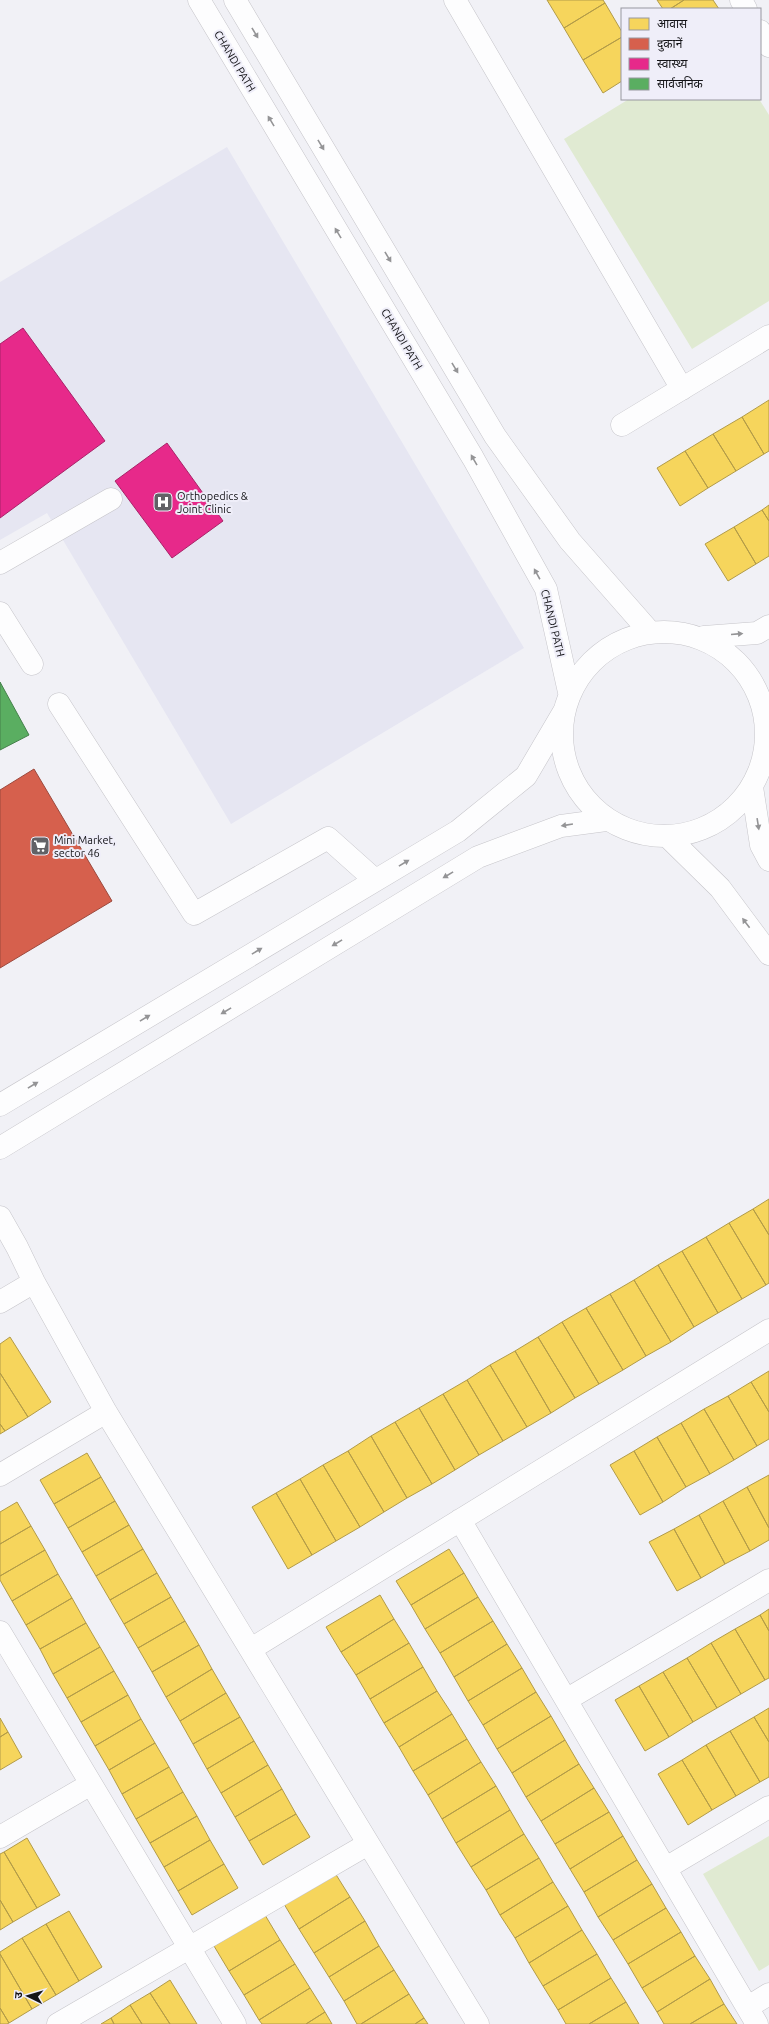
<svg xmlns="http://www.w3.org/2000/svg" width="769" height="2024" font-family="Ubuntu,'Noto Sans Devanagari',sans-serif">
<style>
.built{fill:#e6e6f2}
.green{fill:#e0ead2}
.homes{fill:#f6d55c;stroke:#b29b48}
.shops{fill:#d6604d;stroke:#9c493d}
.health{fill:#e7298a;stroke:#a82368}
.public{fill:#5aae61;stroke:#45804b}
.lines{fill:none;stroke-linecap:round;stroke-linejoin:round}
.minor-casing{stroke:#c5c4c9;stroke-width:23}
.major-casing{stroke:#c5c4c9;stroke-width:23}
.minor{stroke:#fdfdfe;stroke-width:22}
.major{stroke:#fdfdfe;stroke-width:22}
.oneway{fill:#949496}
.labels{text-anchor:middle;stroke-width:4;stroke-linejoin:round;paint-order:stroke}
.street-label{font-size:11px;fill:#141418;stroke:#efeef9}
.poi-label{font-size:11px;fill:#141418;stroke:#efeef9;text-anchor:start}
</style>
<rect width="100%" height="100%" fill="#f1f1f6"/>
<!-- built -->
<path class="built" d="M 227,147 L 524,648 L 231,824 L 47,513 L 0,540 L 0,282 Z"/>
<!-- green -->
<path class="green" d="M 629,99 L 759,99 L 769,115 L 769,301 L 692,349 L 564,139 Z
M 769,1836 L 769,1965 L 759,1971 L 703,1874 Z"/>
<!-- homes -->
<path class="homes" d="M 547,0 L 603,0 L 605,3 L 564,28 Z
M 657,0 L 684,0 L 670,9 L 663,9 Z
M 684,0 L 713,0 L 719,9 L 670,9 Z
M 605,3 L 622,32 L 622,37 L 583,60 L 564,28 Z
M 622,37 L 622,81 L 603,93 L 583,60 Z
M 769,400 L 769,451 L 764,454 L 742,417 Z
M 742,417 L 764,454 L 736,471 L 713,434 Z
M 713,434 L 736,471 L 708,488 L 685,451 Z
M 685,451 L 708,488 L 680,506 L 657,468 Z
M 769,505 L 769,521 L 762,510 Z
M 762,510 L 769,521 L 769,556 L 756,564 L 734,527 Z
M 734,527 L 756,564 L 728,581 L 705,544 Z
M 769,1199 L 769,1235 L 753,1209 Z
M 753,1209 L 769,1235 L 769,1283 L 766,1285 L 729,1223 Z
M 729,1223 L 766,1285 L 742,1299 L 706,1237 Z
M 706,1237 L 742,1299 L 718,1313 L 682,1251 Z
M 682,1251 L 718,1313 L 694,1327 L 658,1265 Z
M 658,1265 L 694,1327 L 671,1342 L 634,1280 Z
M 634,1280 L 671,1342 L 646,1356 L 610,1294 Z
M 610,1294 L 646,1356 L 623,1370 L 586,1308 Z
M 586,1308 L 623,1370 L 599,1384 L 562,1322 Z
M 562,1322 L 599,1384 L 575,1398 L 538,1337 Z
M 10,1337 L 51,1402 L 28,1417 L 0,1373 L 0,1344 Z
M 538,1337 L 575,1398 L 551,1413 L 515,1351 Z
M 515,1351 L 551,1413 L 527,1427 L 490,1365 Z
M 490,1365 L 527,1427 L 503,1441 L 467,1380 Z
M 769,1371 L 769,1412 L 751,1382 Z
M 0,1373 L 28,1417 L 5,1431 L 0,1424 Z
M 467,1380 L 503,1441 L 479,1455 L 443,1394 Z
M 751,1382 L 769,1412 L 769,1439 L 757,1446 L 728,1396 Z
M 443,1394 L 479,1455 L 455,1470 L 419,1408 Z
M 728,1396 L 757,1446 L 734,1460 L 704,1409 Z
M 419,1408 L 455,1470 L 432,1484 L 395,1422 Z
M 704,1409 L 734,1460 L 710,1474 L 681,1423 Z
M 395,1422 L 432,1484 L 407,1498 L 371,1436 Z
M 681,1423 L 710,1474 L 686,1487 L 657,1437 Z
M 0,1424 L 5,1431 L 0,1434 Z
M 371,1436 L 407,1498 L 384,1512 L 348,1451 Z
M 657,1437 L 686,1487 L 663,1502 L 634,1451 Z
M 348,1451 L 384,1512 L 360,1527 L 323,1465 Z
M 634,1451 L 663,1502 L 640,1515 L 610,1465 Z
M 87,1453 L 101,1477 L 54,1504 L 40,1480 Z
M 323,1465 L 360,1527 L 336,1541 L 300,1479 Z
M 769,1475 L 769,1528 L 747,1487 Z
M 101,1477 L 115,1501 L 68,1528 L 54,1504 Z
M 300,1479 L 336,1541 L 312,1555 L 276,1493 Z
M 747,1487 L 769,1528 L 769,1540 L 750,1551 L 723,1501 Z
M 276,1493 L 312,1555 L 288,1569 L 252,1507 Z
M 115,1501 L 129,1525 L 82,1552 L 68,1528 Z
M 723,1501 L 750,1551 L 725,1564 L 699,1515 Z
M 17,1502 L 31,1526 L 0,1544 L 0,1512 Z
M 699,1515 L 725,1564 L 701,1578 L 674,1529 Z
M 129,1525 L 143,1549 L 96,1576 L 82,1552 Z
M 31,1526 L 45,1550 L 0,1576 L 0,1544 Z
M 674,1529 L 701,1578 L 677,1591 L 649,1542 Z
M 143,1549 L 157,1573 L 110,1600 L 96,1576 Z
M 449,1549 L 464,1573 L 411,1605 L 396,1581 Z
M 45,1550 L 58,1574 L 12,1601 L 0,1580 L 0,1576 Z
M 157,1573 L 171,1597 L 124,1624 L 110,1600 Z
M 464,1573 L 478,1597 L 425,1629 L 411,1605 Z
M 58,1574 L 72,1598 L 26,1625 L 12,1601 Z
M 380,1595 L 394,1619 L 341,1652 L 326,1627 Z
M 171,1597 L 185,1621 L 138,1648 L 124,1624 Z
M 478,1597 L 493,1621 L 440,1653 L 425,1629 Z
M 72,1598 L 86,1623 L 40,1649 L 26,1625 Z
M 769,1609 L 769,1631 L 760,1615 Z
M 760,1615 L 769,1631 L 769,1678 L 765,1680 L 735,1629 Z
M 394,1619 L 409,1643 L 356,1675 L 341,1652 Z
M 185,1621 L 199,1645 L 152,1672 L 138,1648 Z
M 493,1621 L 507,1644 L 454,1677 L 440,1653 Z
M 86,1623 L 100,1647 L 53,1674 L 40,1649 Z
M 735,1629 L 765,1680 L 741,1694 L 711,1643 Z
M 409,1643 L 423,1667 L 370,1699 L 356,1675 Z
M 711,1643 L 741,1694 L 717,1708 L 687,1658 Z
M 507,1644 L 522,1668 L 468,1701 L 454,1677 Z
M 199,1645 L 212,1669 L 166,1697 L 152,1672 Z
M 100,1647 L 114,1671 L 67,1698 L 53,1674 Z
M 687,1658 L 717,1708 L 693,1722 L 663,1672 Z
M 423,1667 L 437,1691 L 384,1723 L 370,1699 Z
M 522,1668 L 536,1692 L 483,1725 L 468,1701 Z
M 212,1669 L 226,1693 L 180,1721 L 166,1697 Z
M 114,1671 L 128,1695 L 81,1722 L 67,1698 Z
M 663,1672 L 693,1722 L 669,1737 L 639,1686 Z
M 639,1686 L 669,1737 L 645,1751 L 615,1700 Z
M 437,1691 L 452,1714 L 399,1747 L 384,1723 Z
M 536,1692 L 551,1716 L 497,1749 L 483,1725 Z
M 226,1693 L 240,1717 L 193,1744 L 180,1721 Z
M 128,1695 L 141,1719 L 95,1746 L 81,1722 Z
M 769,1708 L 769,1742 L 754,1717 Z
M 452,1714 L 467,1739 L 413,1771 L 399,1747 Z
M 551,1716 L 565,1740 L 512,1773 L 497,1749 Z
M 240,1717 L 254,1741 L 207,1769 L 193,1744 Z
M 754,1717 L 769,1742 L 769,1777 L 760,1782 L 730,1731 Z
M 0,1718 L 8,1732 L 0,1737 Z
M 141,1719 L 155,1743 L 109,1770 L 95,1746 Z
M 730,1731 L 760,1782 L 736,1796 L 706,1745 Z
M 8,1732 L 22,1757 L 0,1770 L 0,1737 Z
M 467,1739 L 481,1762 L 428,1795 L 413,1771 Z
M 565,1740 L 579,1764 L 526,1797 L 512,1773 Z
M 254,1741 L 268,1765 L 221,1793 L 207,1769 Z
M 155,1743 L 169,1767 L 122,1794 L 109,1770 Z
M 706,1745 L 736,1796 L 712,1810 L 682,1760 Z
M 682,1760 L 712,1810 L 688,1825 L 658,1774 Z
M 481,1762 L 496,1786 L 442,1819 L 428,1795 Z
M 579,1764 L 594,1788 L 541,1821 L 526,1797 Z
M 268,1765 L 282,1789 L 235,1817 L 221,1793 Z
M 169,1767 L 183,1792 L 136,1819 L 122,1794 Z
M 496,1786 L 510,1810 L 456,1843 L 442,1819 Z
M 594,1788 L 609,1812 L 555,1844 L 541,1821 Z
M 282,1789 L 296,1814 L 249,1841 L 235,1817 Z
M 183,1792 L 197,1816 L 150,1843 L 136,1819 Z
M 510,1810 L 524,1834 L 471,1867 L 456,1843 Z
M 609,1812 L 623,1836 L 570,1869 L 555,1844 Z
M 296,1814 L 310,1837 L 263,1865 L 249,1841 Z
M 197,1816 L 210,1840 L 164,1867 L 150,1843 Z
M 524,1834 L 539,1858 L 486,1890 L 471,1867 Z
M 623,1836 L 637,1860 L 584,1892 L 570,1869 Z
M 27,1838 L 60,1895 L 37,1908 L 4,1852 Z
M 210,1840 L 224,1864 L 178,1891 L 164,1867 Z
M 4,1852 L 37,1908 L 13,1922 L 0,1900 L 0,1854 Z
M 539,1858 L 553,1882 L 500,1915 L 486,1890 Z
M 637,1860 L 652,1884 L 598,1917 L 584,1892 Z
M 224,1864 L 238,1888 L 192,1915 L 178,1891 Z
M 335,1873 L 350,1897 L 299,1929 L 284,1904 Z
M 553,1882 L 568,1906 L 515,1938 L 500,1915 Z
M 652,1884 L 666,1908 L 613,1940 L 598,1917 Z
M 350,1897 L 365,1921 L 314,1953 L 299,1929 Z
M 0,1900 L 13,1922 L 0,1930 Z
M 568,1906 L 582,1930 L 529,1963 L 515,1938 Z
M 666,1908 L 681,1932 L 628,1964 L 613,1940 Z
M 69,1911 L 102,1967 L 79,1981 L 46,1924 Z
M 265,1915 L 280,1940 L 229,1971 L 214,1946 Z
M 365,1921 L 379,1946 L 329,1977 L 314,1953 Z
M 46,1924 L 79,1981 L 56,1995 L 22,1938 Z
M 582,1930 L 597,1954 L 543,1986 L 529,1963 Z
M 681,1932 L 695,1956 L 642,1988 L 628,1964 Z
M 22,1938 L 56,1995 L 32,2009 L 0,1954 L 0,1952 Z
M 280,1940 L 295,1964 L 244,1995 L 229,1971 Z
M 379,1946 L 394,1970 L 344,2001 L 329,1977 Z
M 0,1954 L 32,2009 L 9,2023 L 0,2008 Z
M 597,1954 L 611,1978 L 558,2010 L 543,1986 Z
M 695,1956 L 710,1979 L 657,2012 L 642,1988 Z
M 295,1964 L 310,1988 L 259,2020 L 244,1995 Z
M 394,1970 L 409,1994 L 361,2024 L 357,2024 L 344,2001 Z
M 611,1978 L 626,2002 L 589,2024 L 566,2024 L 558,2010 Z
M 710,1979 L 724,2004 L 690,2024 L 664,2024 L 657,2012 Z
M 170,1980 L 197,2024 L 170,2024 L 150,1993 Z
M 310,1988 L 325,2012 L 306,2024 L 262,2024 L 259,2020 Z
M 150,1993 L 170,2024 L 142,2024 L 130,2005 Z
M 409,1994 L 424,2018 L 415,2024 L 361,2024 Z
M 626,2002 L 639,2024 L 589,2024 Z
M 724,2004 L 737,2024 L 690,2024 Z
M 130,2005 L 142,2024 L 114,2024 L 111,2018 Z
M 0,2008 L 9,2023 L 7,2024 L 0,2024 Z
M 325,2012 L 332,2024 L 306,2024 Z
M 111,2018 L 114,2024 L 101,2024 Z
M 424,2018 L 428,2024 L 415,2024 Z"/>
<!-- shops -->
<path class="shops" d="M 34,769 L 112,901 L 0,968 L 0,790 Z"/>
<!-- health -->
<path class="health" d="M 23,328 L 105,441 L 0,518 L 0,344 Z
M 167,443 L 223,521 L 172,558 L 115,481 Z"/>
<!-- public -->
<path class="public" d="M 0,682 L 29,735 L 0,750 Z"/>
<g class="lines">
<!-- minor casing -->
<g class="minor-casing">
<path id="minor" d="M 455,0 L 682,389
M 741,0 L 746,9
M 760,31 L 769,46
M 622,425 L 769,336
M 0,563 L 111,499
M 0,613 L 32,664
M 704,637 L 757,633 L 769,626
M 59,704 L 194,914 L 328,838 L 375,880
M 765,711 L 769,706
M 0,1105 L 458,831 L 526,776 L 563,713
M 0,1148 L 478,857 L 561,826 L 606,820
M 0,1217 L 17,1247 L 34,1282 L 106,1412 L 478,2024
M 0,1302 L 34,1282
M 0,1475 L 106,1412
M 460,1520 L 757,2024
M 0,1632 L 235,2024
M 251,1649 L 769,1330
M 566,1700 L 769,1580
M 0,1837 L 91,1784
M 666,1868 L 769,1807
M 748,2007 L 769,1994
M 58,2024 L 368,1844"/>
</g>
<!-- major casing -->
<g class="major-casing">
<path id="major" d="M 199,0 L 473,458 L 546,589 L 569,692
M 235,0 L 495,436 L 570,541 L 649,631
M562 734a102 102 0 1 1 204 0a102 102 0 1 1-204 0Z
M 752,787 L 761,845 L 769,860
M 668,837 L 720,888 L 769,954"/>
</g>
<!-- minor -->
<use href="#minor" class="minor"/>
<!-- major -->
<use href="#major" class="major"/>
</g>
<!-- one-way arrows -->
<defs><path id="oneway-solid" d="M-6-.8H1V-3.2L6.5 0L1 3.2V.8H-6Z"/></defs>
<g class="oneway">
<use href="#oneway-solid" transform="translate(255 33) rotate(59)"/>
<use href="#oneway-solid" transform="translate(271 121) rotate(-121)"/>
<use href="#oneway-solid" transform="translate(321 145) rotate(59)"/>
<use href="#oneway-solid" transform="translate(338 233) rotate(-121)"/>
<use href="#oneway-solid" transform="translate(388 257) rotate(59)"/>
<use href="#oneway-solid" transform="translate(455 368) rotate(59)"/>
<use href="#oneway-solid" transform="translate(474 460) rotate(-120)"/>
<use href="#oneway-solid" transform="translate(537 574) rotate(-119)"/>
<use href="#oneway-solid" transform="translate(737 634) rotate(-5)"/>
<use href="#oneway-solid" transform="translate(758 824) rotate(81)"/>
<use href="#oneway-solid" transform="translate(567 825) rotate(171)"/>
<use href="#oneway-solid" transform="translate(404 863) rotate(-31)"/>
<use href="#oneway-solid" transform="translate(448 875) rotate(149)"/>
<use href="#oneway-solid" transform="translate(746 923) rotate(-127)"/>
<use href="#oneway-solid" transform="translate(337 943) rotate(149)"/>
<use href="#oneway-solid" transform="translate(257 951) rotate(-31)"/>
<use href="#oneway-solid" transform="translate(226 1011) rotate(149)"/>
<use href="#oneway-solid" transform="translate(145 1018) rotate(-31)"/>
<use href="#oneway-solid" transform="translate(33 1085) rotate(-31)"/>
</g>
<!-- icons -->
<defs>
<g id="hospital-square" transform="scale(1)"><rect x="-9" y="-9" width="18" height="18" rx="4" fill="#616166" stroke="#efeef9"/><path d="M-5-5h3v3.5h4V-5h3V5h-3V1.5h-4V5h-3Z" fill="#fff"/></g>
<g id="supermarket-square" transform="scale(1)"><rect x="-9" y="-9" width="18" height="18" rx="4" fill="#616166" stroke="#efeef9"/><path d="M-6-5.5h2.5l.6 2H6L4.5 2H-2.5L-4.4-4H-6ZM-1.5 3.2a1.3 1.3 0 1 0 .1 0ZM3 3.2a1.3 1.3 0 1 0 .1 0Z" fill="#fff"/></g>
</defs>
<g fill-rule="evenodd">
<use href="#hospital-square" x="163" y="502"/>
<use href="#supermarket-square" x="40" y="846"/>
</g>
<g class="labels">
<!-- street labels -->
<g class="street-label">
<text transform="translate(235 61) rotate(59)" y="4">CHANDI PATH</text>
<text transform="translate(402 339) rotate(59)" y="4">CHANDI PATH</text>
<text transform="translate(553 623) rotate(76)" y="4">CHANDI PATH</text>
</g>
<!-- poi labels -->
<g class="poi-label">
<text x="177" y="500">Orthopedics &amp;<tspan x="177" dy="13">Joint Clinic</tspan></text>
<text x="54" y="844">Mini Market,<tspan x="54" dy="13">sector 46</tspan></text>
</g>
</g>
<!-- legend -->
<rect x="621" y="8" width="140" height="92" fill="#efeef9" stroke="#97979f"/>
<rect x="629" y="18" width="20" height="12" fill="#f6d55c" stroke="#97979f"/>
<text x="657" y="28" font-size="12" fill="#141418">आवास</text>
<rect x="629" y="38" width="20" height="12" fill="#d6604d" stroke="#97979f"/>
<text x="657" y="48" font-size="12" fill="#141418">दुकानें</text>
<rect x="629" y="58" width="20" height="12" fill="#e7298a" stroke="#97979f"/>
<text x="657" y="68" font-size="12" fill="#141418">स्वास्थ्य</text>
<rect x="629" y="78" width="20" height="12" fill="#5aae61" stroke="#97979f"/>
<text x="657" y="88" font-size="12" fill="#141418">सार्वजनिक</text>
<!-- north arrow -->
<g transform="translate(28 1996) rotate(275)" stroke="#efeef9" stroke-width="3" paint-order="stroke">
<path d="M0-3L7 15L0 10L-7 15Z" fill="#141418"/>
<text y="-6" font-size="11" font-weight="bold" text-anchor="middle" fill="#141418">उ</text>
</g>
</svg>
